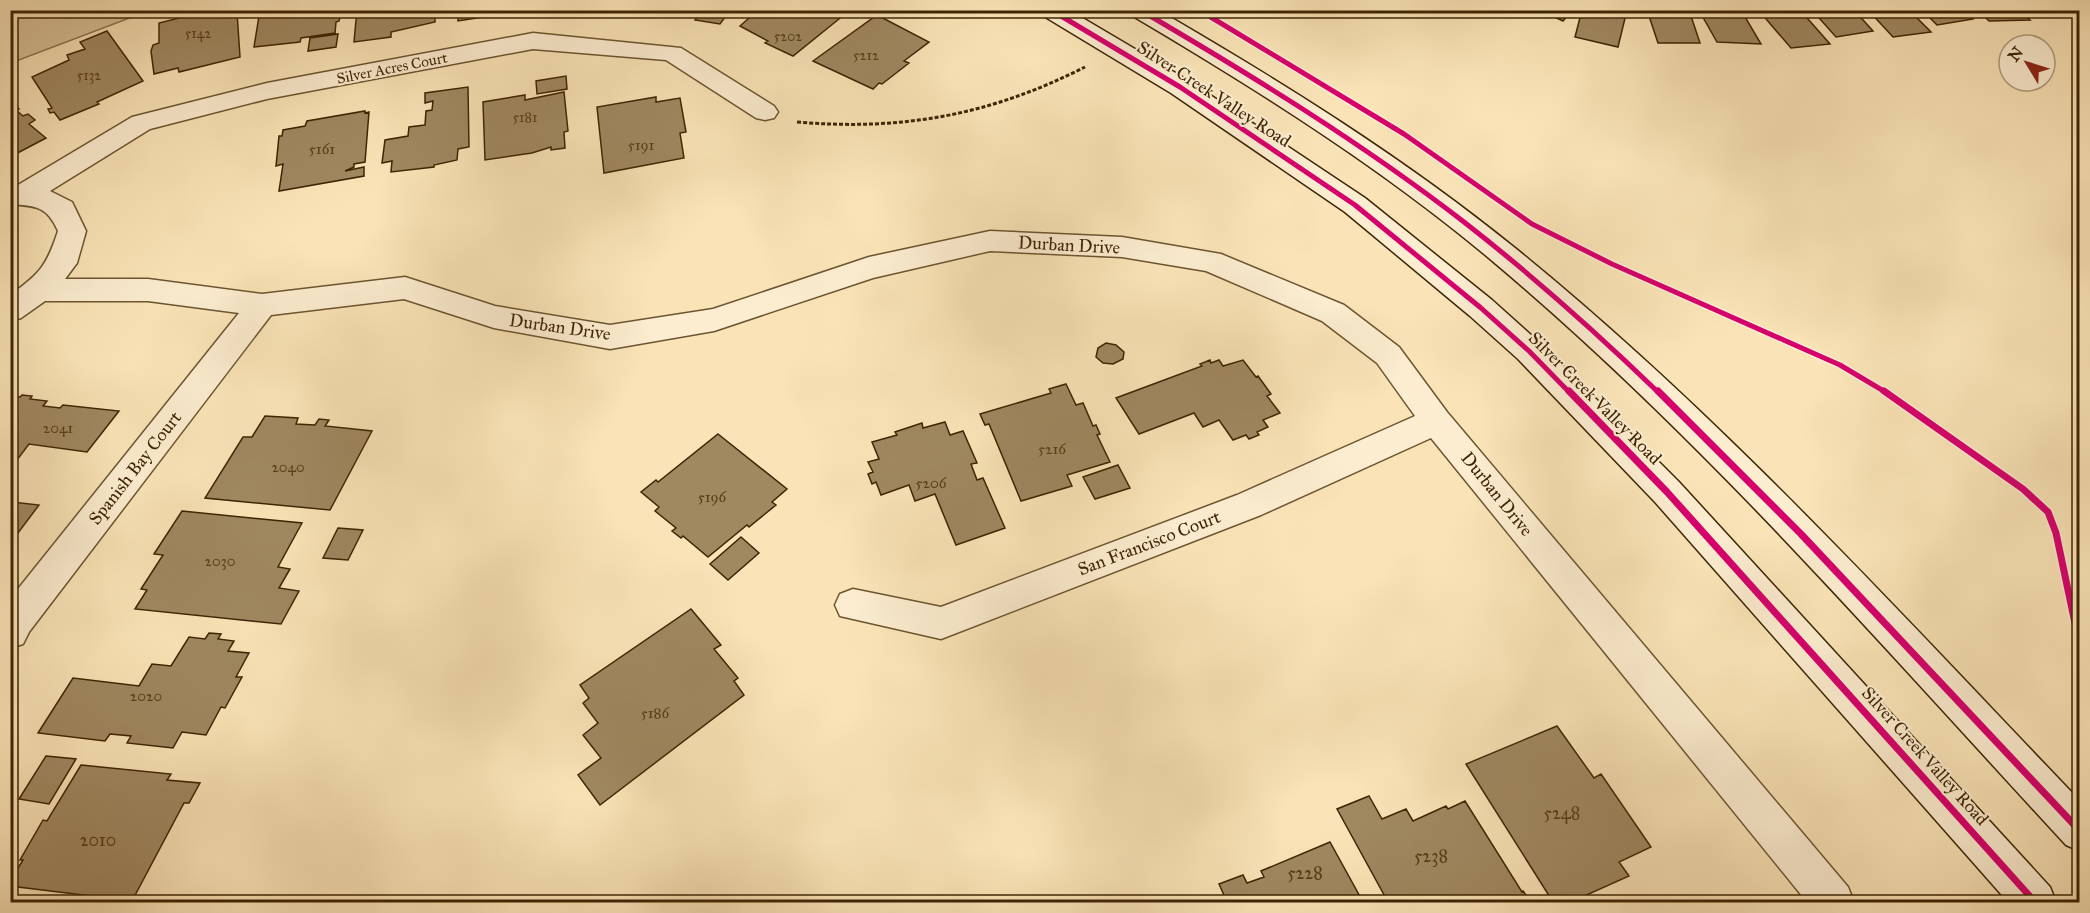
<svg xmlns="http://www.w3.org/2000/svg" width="2090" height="913" font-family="'IM FELL Great Primer',serif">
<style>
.green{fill:#dac398;stroke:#8c744e;stroke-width:1.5}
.building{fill:#a08861;stroke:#3e2403;stroke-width:1.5}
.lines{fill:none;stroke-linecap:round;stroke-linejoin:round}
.minor-casing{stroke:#6d5430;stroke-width:3}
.secondary-casing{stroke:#3e2403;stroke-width:3}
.path{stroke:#3e2403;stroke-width:3;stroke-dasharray:4 2;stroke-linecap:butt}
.minor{fill:#fcedd0;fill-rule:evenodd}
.secondary{fill:#fcedd0;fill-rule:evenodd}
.cycleway-far1-casing{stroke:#fcedd0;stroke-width:8}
.cycleway-casing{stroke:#fcedd0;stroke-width:10}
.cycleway-far1{stroke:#d6006c;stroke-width:5}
.cycleway{stroke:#d6006c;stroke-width:7}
.labels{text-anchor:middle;stroke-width:4.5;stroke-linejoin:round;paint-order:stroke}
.far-number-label{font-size:14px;fill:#563d1a}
.far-street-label{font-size:15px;fill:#3e2403;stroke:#fcedd0}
.number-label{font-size:15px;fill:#563d1a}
.street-label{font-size:18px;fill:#3e2403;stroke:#fcedd0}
.near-number-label{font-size:18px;fill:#563d1a}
</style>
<rect width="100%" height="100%" fill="#fae4b7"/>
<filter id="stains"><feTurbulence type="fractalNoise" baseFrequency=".00333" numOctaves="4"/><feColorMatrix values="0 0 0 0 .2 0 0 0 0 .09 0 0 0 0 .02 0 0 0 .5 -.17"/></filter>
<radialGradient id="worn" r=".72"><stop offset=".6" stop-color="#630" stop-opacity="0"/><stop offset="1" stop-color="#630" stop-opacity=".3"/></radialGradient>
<!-- green -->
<path class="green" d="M 11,10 L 148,10 L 148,11 L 11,63 Z"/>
<!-- building -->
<path class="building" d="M 211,10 L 237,12 L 240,57 L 179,72 L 178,68 L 154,74 L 151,51 L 153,45 L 159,43 L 159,23 Z
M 260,10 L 340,10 L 342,11 L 339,21 L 336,22 L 335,33 L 301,38 L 300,42 L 254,47 Z
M 357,10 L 435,10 L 435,22 L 391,32 L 391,37 L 354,42 Z
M 458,10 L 509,10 L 510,13 L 458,21 Z
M 701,10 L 712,10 L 728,13 L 720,24 L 695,20 Z
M 758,10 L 850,10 L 793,56 L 765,43 L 768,41 L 740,26 Z
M 1540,10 L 1563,10 L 1569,14 L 1563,21 Z
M 1582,10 L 1627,10 L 1618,47 L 1575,37 Z
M 1647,10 L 1689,10 L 1700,43 L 1658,43 Z
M 1708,10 L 1741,10 L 1761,44 L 1717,42 L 1700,12 Z
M 1767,10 L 1800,10 L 1830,44 L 1791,48 L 1760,12 Z
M 1812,10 L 1854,10 L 1873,31 L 1836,37 Z
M 1868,10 L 1909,10 L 1931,32 L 1893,37 Z
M 1922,10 L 1964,10 L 1973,19 L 1937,25 Z
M 1978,10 L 2019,10 L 2030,20 L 1989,21 Z
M 877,15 L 929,42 L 904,61 L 909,63 L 882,84 L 879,83 L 873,89 L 813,61 Z
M 107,31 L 143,81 L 97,102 L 99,104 L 60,120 L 54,112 L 50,113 L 48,109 L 52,108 L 32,77 L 69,60 L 67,55 L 85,49 L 80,42 Z
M 338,34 L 336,47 L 308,51 L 310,38 Z
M 566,76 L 567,89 L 537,94 L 536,81 Z
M 468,87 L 469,147 L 458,149 L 457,160 L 434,165 L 434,167 L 391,172 L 392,161 L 382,163 L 385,140 L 408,136 L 409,127 L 425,125 L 426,111 L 432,110 L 433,101 L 425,103 L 425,93 Z
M 564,92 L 568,131 L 564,132 L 565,148 L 551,150 L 551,147 L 532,153 L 485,160 L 483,102 L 525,95 L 525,100 Z
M 656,97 L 656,102 L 680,98 L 686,132 L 680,133 L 684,158 L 604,173 L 597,107 Z
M 10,99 L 19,109 L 16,110 L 23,116 L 28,114 L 35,120 L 29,124 L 46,138 L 10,157 Z
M 365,111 L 365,113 L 369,112 L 365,162 L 354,164 L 354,167 L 345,171 L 364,167 L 364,176 L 279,191 L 283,164 L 276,166 L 279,136 L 282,136 L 283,130 L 305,126 L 307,121 Z
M 1106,343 L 1116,345 L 1124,352 L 1123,359 L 1113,364 L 1103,363 L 1096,357 L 1098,348 Z
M 1210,360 L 1211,363 L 1219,360 L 1223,366 L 1243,360 L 1256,377 L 1258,376 L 1271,394 L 1267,396 L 1280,413 L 1263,420 L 1268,427 L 1257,432 L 1259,435 L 1249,439 L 1246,435 L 1233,440 L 1219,420 L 1203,427 L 1194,413 L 1139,434 L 1116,398 L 1202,366 L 1200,364 Z
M 1066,384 L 1076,405 L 1083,403 L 1093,426 L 1096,425 L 1100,434 L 1097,435 L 1110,462 L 1067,475 L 1072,486 L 1021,501 L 989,424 L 985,425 L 980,414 L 1051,393 L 1049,389 Z
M 22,395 L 32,396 L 30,399 L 47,401 L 43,406 L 60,408 L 63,405 L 119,411 L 87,452 L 29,444 L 17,460 L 10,459 L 10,396 L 20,397 Z
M 265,416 L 298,418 L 296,424 L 315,425 L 319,419 L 329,420 L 325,426 L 372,431 L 330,510 L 205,498 L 243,437 L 252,437 Z
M 945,422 L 950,435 L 963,431 L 977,463 L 971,464 L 977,480 L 983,478 L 1005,528 L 956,545 L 935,494 L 915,501 L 909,485 L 881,495 L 876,482 L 872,484 L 868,474 L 873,472 L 868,462 L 879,459 L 872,442 L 897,435 L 895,432 L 922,423 L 923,428 Z
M 718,434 L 787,489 L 772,502 L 776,505 L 749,527 L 747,525 L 708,557 L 683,536 L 681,538 L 672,531 L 676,528 L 655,511 L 659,507 L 641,492 L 656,480 L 658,482 Z
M 1118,465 L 1130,488 L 1095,499 L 1083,477 Z
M 12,502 L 39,505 L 15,537 L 10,536 Z
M 182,511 L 302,523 L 278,567 L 290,569 L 279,588 L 299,591 L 281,624 L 135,609 L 147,590 L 141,589 L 163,555 L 154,554 Z
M 338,528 L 363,530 L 348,560 L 323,558 Z
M 741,537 L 759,553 L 728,580 L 710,564 Z
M 691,609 L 721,645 L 714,649 L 738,678 L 734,681 L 744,695 L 600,805 L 578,775 L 601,758 L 583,735 L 598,723 L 583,703 L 589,698 L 580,685 Z
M 209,633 L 221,634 L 218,639 L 234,641 L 228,651 L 249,653 L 236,677 L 242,677 L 225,708 L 221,707 L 206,735 L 182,732 L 173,748 L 127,743 L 131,736 L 110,734 L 105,741 L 38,733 L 73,678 L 139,686 L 152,664 L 171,666 L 189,637 L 205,639 Z
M 1557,726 L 1594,778 L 1601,774 L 1651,847 L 1619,862 L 1629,876 L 1571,902 L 1553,902 L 1466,764 Z
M 46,756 L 76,759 L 49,804 L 19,799 Z
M 81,765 L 171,774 L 167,780 L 200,783 L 189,803 L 184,803 L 132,901 L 10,886 L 10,881 L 23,860 L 20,860 L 43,820 L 47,821 Z
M 1369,796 L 1382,819 L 1406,809 L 1413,821 L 1446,806 L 1448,809 L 1465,801 L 1522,892 L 1523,891 L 1531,902 L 1388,902 L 1337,809 Z
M 1330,842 L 1363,902 L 1227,902 L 1219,884 L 1243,875 L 1247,883 L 1264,877 L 1261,871 Z"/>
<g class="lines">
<!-- minor casing -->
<g class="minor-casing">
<path id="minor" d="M 533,33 L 681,48 L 774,106 L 778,112 L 774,118 L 765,120 L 756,118 L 666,60 L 533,49 L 267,99 L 150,129 L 50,191 L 72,202 L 86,231 L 77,263 L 65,279 L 148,279 L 262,294 L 405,277 L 495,306 L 610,325 L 713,309 L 869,257 L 990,231 L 1122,237 L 1221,254 L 1344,305 L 1399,347 L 1447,412 L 1848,887 L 1854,902 L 1807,902 L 1431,438 L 1261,515 L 941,639 L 840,616 L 835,605 L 840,594 L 853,589 L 941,607 L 1237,495 L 1415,416 L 1377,363 L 1322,321 L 1206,271 L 1122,257 L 990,251 L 873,278 L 714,331 L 610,349 L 494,328 L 404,299 L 271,315 L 29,632 L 23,644 L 10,648 L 10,599 L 239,313 L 148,301 L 45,301 L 21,318 L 10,321 L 10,295 C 40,274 47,265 58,231 C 47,206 36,206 10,204 L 10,184 L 18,185 L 132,117 L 267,83 Z"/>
</g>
<!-- secondary casing -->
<g class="secondary-casing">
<path id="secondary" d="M 1039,10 L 1069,10 L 1189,81 L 1365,198 L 1492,300 L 1540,343 L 1679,482 L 2050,887 L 2056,902 L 2008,902 L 1655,502 L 1518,359 L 1470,316 L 1345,212 L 1171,93 L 1042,15 Z
M 1128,10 L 1158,10 C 1282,82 1404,158 1515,248 C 1720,414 1898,611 2080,801 L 2080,851 L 2066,845 C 1882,646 1704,439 1496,264 C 1384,169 1258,90 1131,15 Z"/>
</g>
<!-- path -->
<path class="path" d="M 797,122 C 903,131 990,115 1085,67"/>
<!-- minor -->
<use href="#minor" class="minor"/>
<!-- secondary -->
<use href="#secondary" class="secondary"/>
<!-- cycleway-far1 casing -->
<g class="cycleway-far1-casing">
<path id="cycleway-far1" d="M 1051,10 L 1180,87 L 1355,205 L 1481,308 L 1529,351 L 1570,393
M 1140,10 C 1251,75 1362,143 1464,222 C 1532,275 1597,333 1659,393
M 1199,10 L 1404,134 L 1532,224 L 1612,264 L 1840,365 L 1887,393"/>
</g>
<!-- cycleway casing -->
<g class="cycleway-casing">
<path id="cycleway" d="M 1569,391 L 1667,492 L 2035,902
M 1658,391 L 1801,534 L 2080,831
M 1884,391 L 2023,489 L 2048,512 L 2056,533 L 2080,647"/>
</g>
<!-- cycleway-far1 -->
<use href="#cycleway-far1" class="cycleway-far1"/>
<!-- cycleway -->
<use href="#cycleway" class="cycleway"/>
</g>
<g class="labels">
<!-- far-number labels -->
<g class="far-number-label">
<text x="198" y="38">5142</text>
<text x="788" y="41">5202</text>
<text x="866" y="60">5212</text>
<text x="89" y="80">5132</text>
<text x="525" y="122">5181</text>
</g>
<!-- far-street labels -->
<g class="far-street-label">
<text transform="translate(392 68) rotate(-11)" y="5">Silver Acres Court</text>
</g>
<!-- number labels -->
<g class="number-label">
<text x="641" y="150">5191</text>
<text x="322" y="154">5161</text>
<text x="58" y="433">2041</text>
<text x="1052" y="454">5216</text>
<text x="288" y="472">2040</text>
<text x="931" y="488">5206</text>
<text x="712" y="502">5196</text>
<text x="220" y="566">2030</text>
<text x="146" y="701">2020</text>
<text x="655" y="718">5186</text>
</g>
<!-- street labels -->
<g class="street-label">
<text transform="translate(1214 94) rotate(33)" y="6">Silver Creek Valley Road</text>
<text transform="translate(1069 245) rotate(3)" y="6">Durban Drive</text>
<text transform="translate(560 327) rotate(8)" y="6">Durban Drive</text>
<text transform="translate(1595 398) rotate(45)" y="6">Silver Creek Valley Road</text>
<text transform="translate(135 468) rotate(-52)" y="6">Spanish Bay Court</text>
<text transform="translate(1497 494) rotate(51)" y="6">Durban Drive</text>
<text transform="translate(1149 543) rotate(-21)" y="6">San Francisco Court</text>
<text transform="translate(1925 756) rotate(48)" y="6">Silver Creek Valley Road</text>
</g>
<!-- near-number labels -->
<g class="near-number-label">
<text x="1562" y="819">5248</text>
<text x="98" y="846">2010</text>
<text x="1431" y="862">5238</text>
<text x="1305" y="879">5228</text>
</g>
</g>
<!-- margin -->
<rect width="2090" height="913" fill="none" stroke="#fae4b7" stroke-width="36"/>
<rect x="12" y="12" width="2066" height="889" fill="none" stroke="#3e2403" stroke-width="3"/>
<rect x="18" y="18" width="2054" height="877" fill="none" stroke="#3e2403" stroke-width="1.5"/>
<!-- north arrow -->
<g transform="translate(2027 63) rotate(308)"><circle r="28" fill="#fcedd0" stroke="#b09d7e" stroke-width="1.5"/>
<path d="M0-4.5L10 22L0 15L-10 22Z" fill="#8f2418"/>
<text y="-9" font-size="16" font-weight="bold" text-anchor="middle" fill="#3e2403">N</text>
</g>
<rect width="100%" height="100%" filter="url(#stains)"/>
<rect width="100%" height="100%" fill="url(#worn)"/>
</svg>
